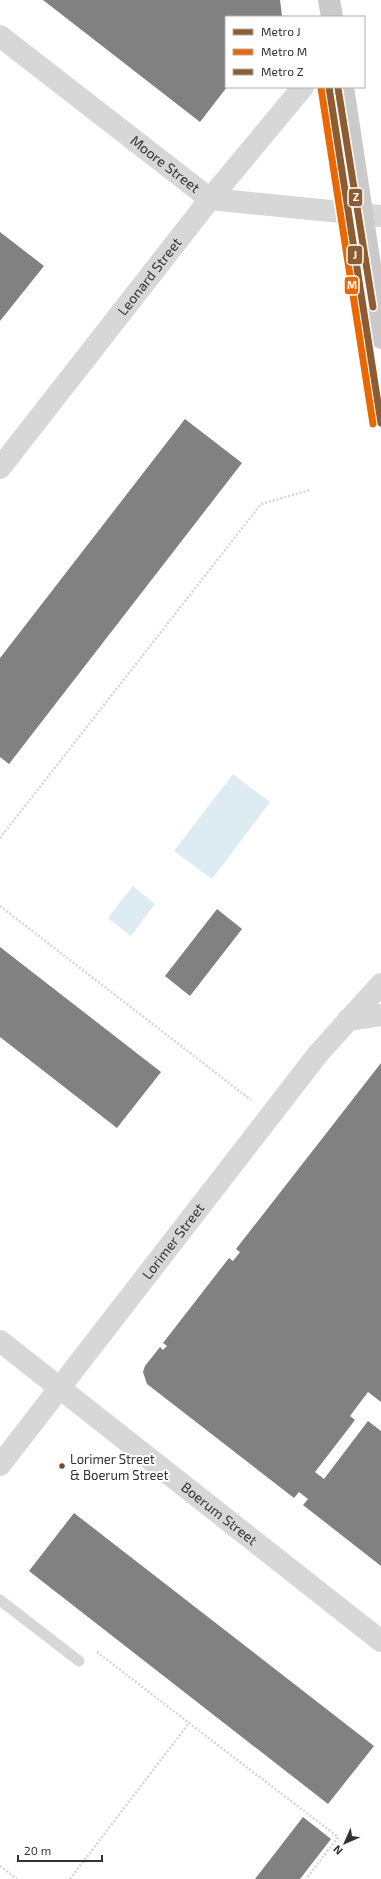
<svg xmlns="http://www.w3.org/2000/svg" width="381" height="1879" font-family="'Exo 2',sans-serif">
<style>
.water{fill:#ddebf3}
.building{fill:#818181}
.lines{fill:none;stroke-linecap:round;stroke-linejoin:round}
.path{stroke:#d6d6d6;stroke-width:2.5;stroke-dasharray:2 2;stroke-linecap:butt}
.lane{stroke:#d7d7d7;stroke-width:11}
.street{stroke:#d7d7d7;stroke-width:22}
.primary{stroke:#cacaca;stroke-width:22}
.metro-1-casing{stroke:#fff;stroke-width:10}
.metro-2-casing{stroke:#fff;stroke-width:10}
.metro-3-casing{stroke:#fff;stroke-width:10}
.metro-1{stroke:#8e5c33;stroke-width:7}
.metro-2{stroke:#eb6800;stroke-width:7}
.metro-3{stroke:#8e5c33;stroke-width:7}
.bus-dot{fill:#7a4b2a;stroke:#fff;stroke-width:1.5}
.labels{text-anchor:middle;stroke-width:4;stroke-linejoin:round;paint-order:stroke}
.bus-label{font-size:13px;fill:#333;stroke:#fff;text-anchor:start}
.street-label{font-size:14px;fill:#333;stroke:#fff}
.line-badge{stroke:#fff;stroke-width:1.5}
.badge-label{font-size:11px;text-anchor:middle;font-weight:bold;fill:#fff}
</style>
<rect width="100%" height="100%" fill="#fff"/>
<!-- water -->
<path class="water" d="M 233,774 L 270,802 L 212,879 L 174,851 Z
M 133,886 L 155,904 L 131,936 L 108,918 Z"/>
<!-- building -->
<path class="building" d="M 43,0 L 280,0 L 282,16 L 226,17 L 227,87 L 200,122 Z
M 0,232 L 44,266 L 0,321 Z
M 185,419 L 242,463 L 9,764 L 0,757 L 0,658 Z
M 217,909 L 242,929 L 190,996 L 165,976 Z
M 0,947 L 161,1072 L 117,1128 L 0,1037 Z
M 381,1063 L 381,1402 L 368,1392 L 350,1416 L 355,1420 L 315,1472 L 324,1479 L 368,1421 L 381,1431 L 381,1566 L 303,1505 L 308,1499 L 299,1492 L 294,1498 L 147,1384 L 143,1372 L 145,1366 L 160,1347 L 163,1350 L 167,1346 L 163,1343 L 229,1258 L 233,1261 L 240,1252 L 236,1249 Z
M 74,1513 L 374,1746 L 328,1804 L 29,1571 Z
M 303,1817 L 331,1839 L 300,1879 L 255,1879 Z"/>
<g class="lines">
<!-- path -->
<path class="path" d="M 0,838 L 261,504 L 310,490
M 0,906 L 251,1100
M 97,1652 L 189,1723
M 0,1866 L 17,1879
M 70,1879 L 189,1723 L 338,1837 L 306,1879"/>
<!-- lane -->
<path class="lane" d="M 0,1600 L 79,1661"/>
<!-- street -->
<g class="street">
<path id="s1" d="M 0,36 L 210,199 L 381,216"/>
<path id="s2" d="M 0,468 L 210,199 L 303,87"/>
<path d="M 348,1020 L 381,1015"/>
<path id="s3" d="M 0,1341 L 381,1641"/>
<path id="s4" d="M 0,1465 L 318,1054 L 381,984"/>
</g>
<!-- primary -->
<path class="primary" d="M 329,0 L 332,17
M 343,87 L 381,338"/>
<!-- metro-1 casing -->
<g class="metro-1-casing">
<path id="metro-1" d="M 329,87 L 381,423"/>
</g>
<!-- metro-2 casing -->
<g class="metro-2-casing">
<path id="metro-2" d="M 321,88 L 373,424"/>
</g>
<!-- metro-3 casing -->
<g class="metro-3-casing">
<path id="metro-3" d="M 338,88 L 373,307"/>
</g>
<!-- metro-1 -->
<use href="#metro-1" class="metro-1"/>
<!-- metro-2 -->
<use href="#metro-2" class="metro-2"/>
<!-- metro-3 -->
<use href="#metro-3" class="metro-3"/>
</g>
<!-- markers -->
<circle class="bus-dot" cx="62" cy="1466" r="3.5"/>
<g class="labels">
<!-- bus labels -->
<g class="bus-label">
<text x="70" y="1464">Lorimer Street<tspan x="70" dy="16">&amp; Boerum Street</tspan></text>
</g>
<!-- street labels -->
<g class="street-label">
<text dy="5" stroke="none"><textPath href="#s1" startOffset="209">Moore Street</textPath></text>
<text dy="5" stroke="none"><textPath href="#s2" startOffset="243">Leonard Street</textPath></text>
<text dy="5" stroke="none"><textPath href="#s4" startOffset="283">Lorimer Street</textPath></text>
<text dy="5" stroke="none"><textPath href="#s3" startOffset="279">Boerum Street</textPath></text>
</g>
</g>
<g class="line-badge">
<rect x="348" y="188" width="15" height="19" rx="4" fill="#8e5c33"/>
<rect x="347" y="245" width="16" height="20" rx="4" fill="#8e5c33"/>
<rect x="344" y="276" width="15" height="19" rx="4" fill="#eb6800"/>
</g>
<g class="badge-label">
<text x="356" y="201">Z</text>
<text x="355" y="259">J</text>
<text x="352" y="289">M</text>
</g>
<!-- legend -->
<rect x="225" y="16" width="140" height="72" fill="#ffffff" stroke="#adadad"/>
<rect x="233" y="29" width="20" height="6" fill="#8e5c33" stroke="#adadad"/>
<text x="261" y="36" font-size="12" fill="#333333">Metro J</text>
<rect x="233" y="49" width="20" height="6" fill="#eb6800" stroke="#adadad"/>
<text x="261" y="56" font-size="12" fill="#333333">Metro M</text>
<rect x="233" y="69" width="20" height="6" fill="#8e5c33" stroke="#adadad"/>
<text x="261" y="76" font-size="12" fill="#333333">Metro Z</text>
<!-- north arrow -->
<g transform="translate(345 1843) rotate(225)" stroke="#ffffff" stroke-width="3" paint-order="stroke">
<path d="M0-3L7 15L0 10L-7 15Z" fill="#333333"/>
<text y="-6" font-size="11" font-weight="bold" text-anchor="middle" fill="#333333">N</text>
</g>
<!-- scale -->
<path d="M18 1855v6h84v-6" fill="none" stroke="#333333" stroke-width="2"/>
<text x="24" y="1855" font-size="12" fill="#333333" stroke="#ffffff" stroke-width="3" paint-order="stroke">20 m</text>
</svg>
